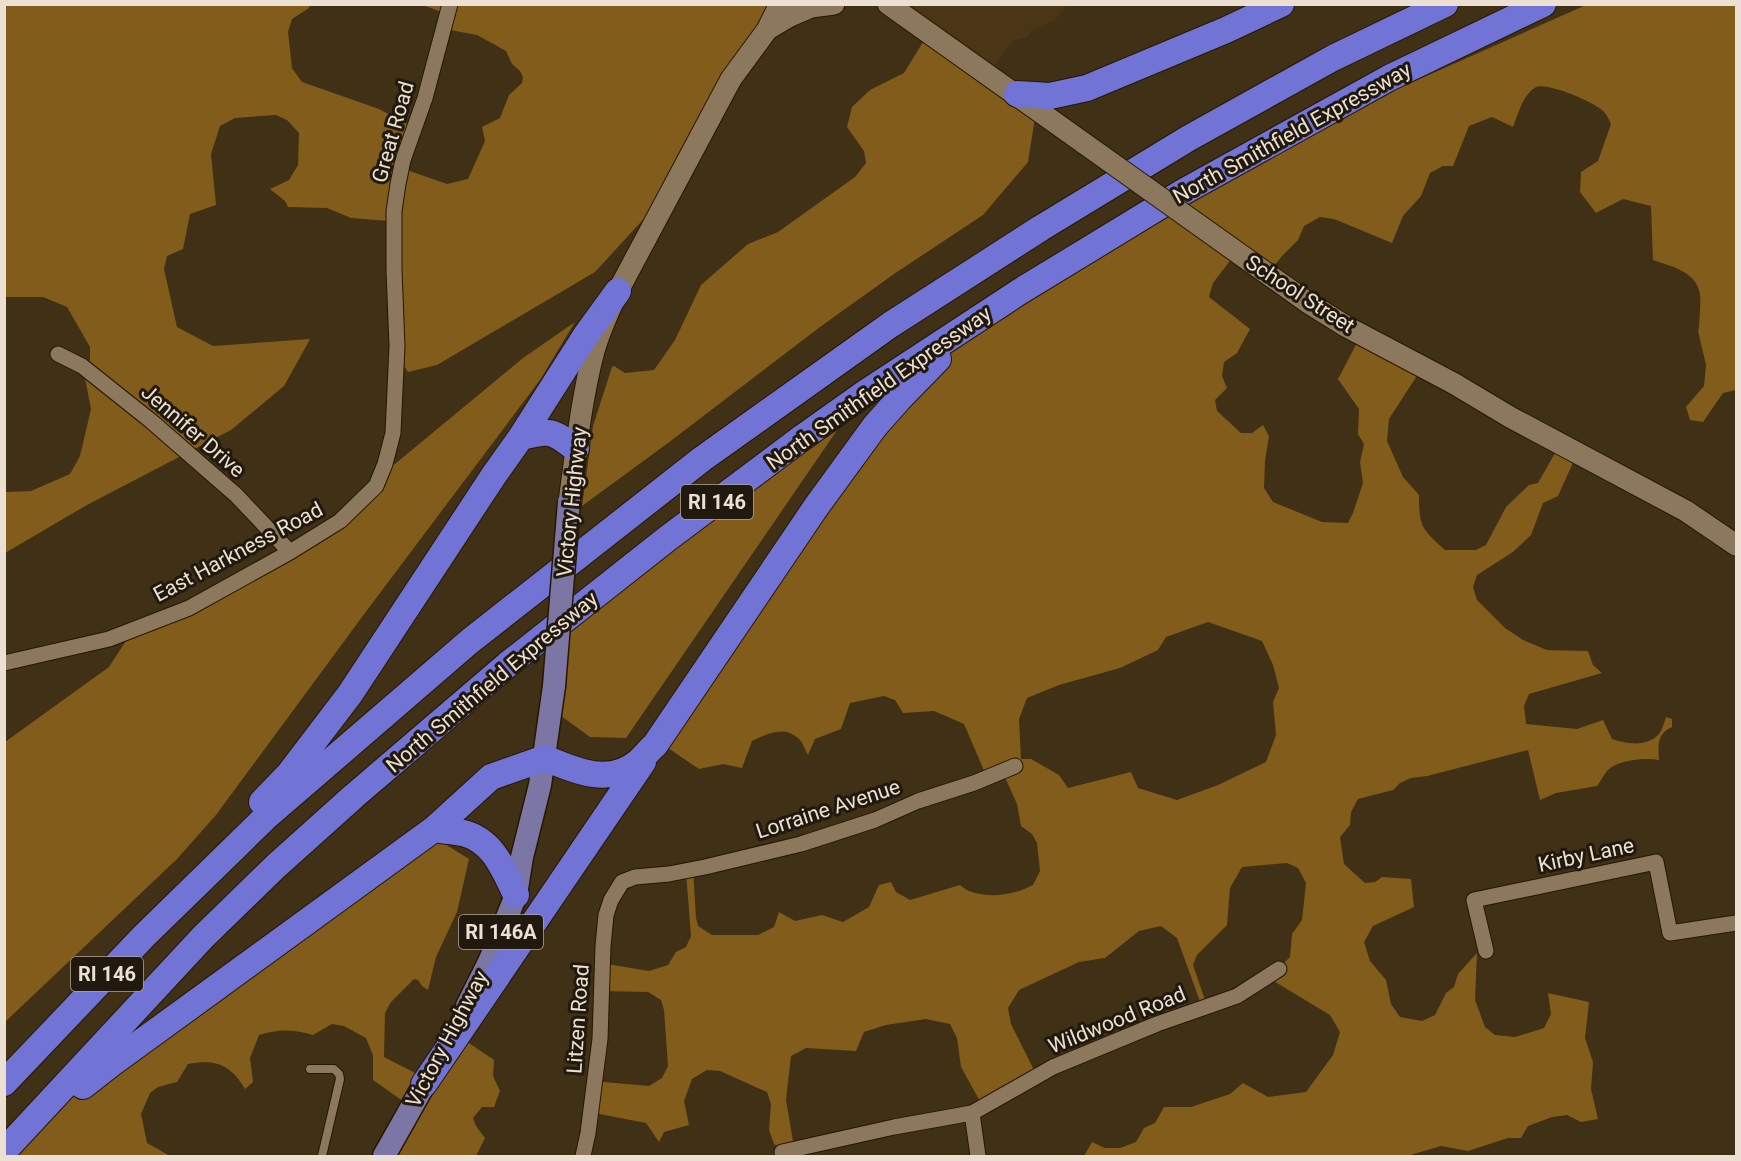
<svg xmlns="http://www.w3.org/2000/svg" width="1741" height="1161" font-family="Roboto,sans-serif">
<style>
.built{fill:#4a3614}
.forest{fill:#815c1b;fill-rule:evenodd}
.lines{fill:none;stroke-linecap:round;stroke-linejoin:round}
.lane-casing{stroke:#271700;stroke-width:10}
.street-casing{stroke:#271700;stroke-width:17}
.secondary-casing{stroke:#271700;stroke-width:23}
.primary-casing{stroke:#271700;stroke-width:25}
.highway-casing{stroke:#271700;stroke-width:28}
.lane{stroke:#8c795d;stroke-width:8}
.street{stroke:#8c795d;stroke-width:15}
.secondary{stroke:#8c795d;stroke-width:21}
.primary{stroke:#7c76a5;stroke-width:22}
.highway{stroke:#7274d5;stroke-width:26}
.secondary-bridge-casing{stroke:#271700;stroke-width:23;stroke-linecap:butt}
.primary-bridge-casing{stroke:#271700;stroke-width:25;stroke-linecap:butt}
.secondary-bridge{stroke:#8c795d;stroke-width:21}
.primary-bridge{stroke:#7c76a5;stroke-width:22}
.labels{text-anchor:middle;stroke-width:6;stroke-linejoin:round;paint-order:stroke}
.shield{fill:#21190e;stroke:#aea496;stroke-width:1.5}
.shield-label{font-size:20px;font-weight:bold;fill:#ebe0d1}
.street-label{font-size:21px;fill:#ebe0d1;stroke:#21190e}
</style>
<rect width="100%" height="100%" fill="#403015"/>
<!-- built -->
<path class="built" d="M 883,5 L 1067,5 L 1055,20 L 1032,30 L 1027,37 L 1013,41 L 989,72 Z"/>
<!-- forest -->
<path class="forest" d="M 5,5 L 310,5 L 309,8 L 292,19 L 288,32 L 292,68 L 302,82 L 379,109 L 411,126 L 401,168 L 447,184 L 468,179 L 485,141 L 482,127 L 500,118 L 509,95 L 522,83 L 523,77 L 520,71 L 512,64 L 506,51 L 477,35 L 445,29 L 444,13 L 423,5 L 779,5 L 674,186 L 595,272 L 437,365 L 408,372 L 395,353 L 389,221 L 351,218 L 327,208 L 288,207 L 285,201 L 270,189 L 289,180 L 298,165 L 299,133 L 287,120 L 276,115 L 235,118 L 220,126 L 211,154 L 216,205 L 190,214 L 183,249 L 167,256 L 164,269 L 177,327 L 213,346 L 310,339 L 308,343 L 284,386 L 231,430 L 87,505 L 5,553 L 5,492 L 31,491 L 70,474 L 80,456 L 91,409 L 85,378 L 90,359 L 90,347 L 67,307 L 43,297 L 5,297 Z
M 1586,5 L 1736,5 L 1736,390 L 1723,393 L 1703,422 L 1690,420 L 1686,407 L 1704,386 L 1706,365 L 1698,331 L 1699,328 C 1699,318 1702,299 1699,290 C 1693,270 1669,266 1653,260 L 1651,206 L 1623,199 L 1596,213 L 1580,192 L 1581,172 L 1598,161 L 1611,124 C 1609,120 1607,115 1604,112 C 1597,103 1547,82 1536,87 C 1523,94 1518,114 1513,127 L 1492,117 L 1469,126 L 1453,166 L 1443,166 L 1430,173 L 1421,196 L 1403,216 L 1392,243 L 1334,219 L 1320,217 L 1304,226 L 1298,240 L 1282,256 L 1267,275 L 1233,257 L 1213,283 L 1209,297 L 1250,329 L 1237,353 L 1224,362 L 1222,376 L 1227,388 L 1215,400 L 1217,411 L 1241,433 L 1252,433 L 1263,425 L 1269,436 L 1265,461 L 1264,488 L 1273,502 L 1322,522 L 1348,523 L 1353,513 L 1363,483 L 1360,462 L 1364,444 L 1358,434 L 1359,409 L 1338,379 L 1360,337 L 1420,371 L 1389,419 L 1387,441 L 1403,477 L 1419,495 C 1419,527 1422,529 1445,550 L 1476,550 L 1486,545 L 1506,507 L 1529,485 L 1538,483 L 1559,446 L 1576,456 L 1558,496 L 1543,503 L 1531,535 L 1513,552 L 1477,575 L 1473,587 L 1477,600 L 1505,628 L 1523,640 L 1547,650 L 1588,651 L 1593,665 L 1602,673 L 1529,694 L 1524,706 L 1526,724 L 1577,729 L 1603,720 L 1612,739 C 1626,744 1646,747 1658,735 C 1662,731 1664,723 1666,717 L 1672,719 L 1672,727 C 1657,734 1658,745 1659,760 C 1646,757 1618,760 1608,770 C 1604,774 1601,781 1597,786 L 1556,793 L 1540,800 L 1528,750 L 1427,776 L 1411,778 L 1400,783 L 1393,790 L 1358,799 L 1351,812 L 1350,825 L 1340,837 L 1344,864 L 1365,883 L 1375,882 L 1382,877 L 1411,879 L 1414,907 L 1373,926 L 1364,942 L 1370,961 L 1386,980 L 1391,1004 L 1400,1017 L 1422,1021 L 1435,1015 L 1446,993 L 1454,987 L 1458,974 L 1477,953 L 1475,1000 L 1485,1027 L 1495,1035 L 1515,1037 L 1544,1028 L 1551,1014 L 1548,993 L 1589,1002 L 1585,1038 L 1593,1062 L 1591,1089 L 1598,1119 L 1581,1122 L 1567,1115 L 1552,1117 L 1528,1126 L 1521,1138 L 1508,1138 L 1468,1151 L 1441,1146 L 1407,1156 L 1084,1156 L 1092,1142 L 1105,1148 L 1120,1148 L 1136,1142 L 1144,1128 L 1155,1123 L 1164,1107 L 1191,1107 L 1230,1094 L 1243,1083 L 1268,1097 L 1306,1092 L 1333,1055 L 1340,1032 L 1330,1015 L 1272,980 L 1272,975 L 1290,957 L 1292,934 L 1302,920 L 1306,883 L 1298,868 L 1287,863 L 1242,867 L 1230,888 L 1227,925 L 1197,955 L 1193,965 L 1206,1003 L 1202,1007 L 1177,938 L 1161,926 L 1139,931 L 1105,958 L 1079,962 L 1019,990 L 1008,1008 L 1011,1024 L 1035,1072 L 982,1105 L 961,1067 L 957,1038 L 950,1024 L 926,1019 L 886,1025 L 864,1032 L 856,1051 L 806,1048 L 791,1056 L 786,1100 L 794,1147 L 785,1153 L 774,1144 L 769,1130 L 771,1104 L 767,1092 L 720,1071 L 707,1070 L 692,1079 L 684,1101 L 689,1125 L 664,1132 L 659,1142 L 646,1123 L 589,1112 L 593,1081 L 649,1086 L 662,1078 L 668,1066 L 664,1010 L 661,1000 L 648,992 L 601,991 L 601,963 L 649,971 L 668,965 L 676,952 L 686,947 L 691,936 L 686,872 L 693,870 L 696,918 L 698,926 L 712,935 L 758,935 L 774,927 L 779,912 L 795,921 L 822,915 L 843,922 L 869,907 L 879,885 L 891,882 L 896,892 L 910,900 L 960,885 C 972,897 999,897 1015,892 C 1021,891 1027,888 1033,885 L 1040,871 L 1037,843 L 1032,834 L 1021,826 L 1017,804 L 1003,773 L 985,773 L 964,724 L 934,711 L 903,713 L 895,700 L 884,696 L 850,703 L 841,729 L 815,739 L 808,755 C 805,750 803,742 798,738 C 783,725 767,734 752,741 L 742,768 L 723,764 L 699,769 L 665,746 L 852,464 L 944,358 L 962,342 L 993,310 L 1332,118 ZM 1208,622 L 1262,641 L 1273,665 L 1279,688 L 1273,702 L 1276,735 L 1266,762 L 1218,785 L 1177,800 L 1138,788 L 1131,772 L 1068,788 L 1059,775 L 1031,759 L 1021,759 L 1019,719 L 1027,698 L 1059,685 L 1120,668 L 1158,650 L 1166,637 Z
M 928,34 L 1037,112 L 1034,124 L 1028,162 L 983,215 L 894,274 L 820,327 L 668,443 L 582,506 L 593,426 L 612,367 L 614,366 L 625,373 L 654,370 L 675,340 L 701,285 L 748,244 L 778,232 L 855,177 L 866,163 L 864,151 L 847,127 L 852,107 L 870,90 L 904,73 Z
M 575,322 L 540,380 L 362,617 L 216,815 L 177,859 L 5,1022 L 5,742 L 109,667 L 133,630 L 340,519 L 378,478 L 523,358 Z
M 842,423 L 626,738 L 590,737 L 557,713 L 565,625 Z
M 440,841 L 469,859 L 457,912 L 436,957 L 428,990 L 422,986 L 418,980 L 414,979 L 391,1002 L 385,1013 L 384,1057 L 423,1077 L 460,1037 L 494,1060 L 493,1076 L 500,1091 L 494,1107 L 482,1107 L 473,1118 L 476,1126 L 485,1138 L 476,1156 L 382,1156 L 407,1104 L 373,1080 L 373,1055 L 366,1038 L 344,1026 L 332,1024 L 313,1035 C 294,1029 278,1029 259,1035 L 250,1058 L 253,1082 L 245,1089 C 231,1065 216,1059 188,1064 L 177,1082 L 158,1087 L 150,1093 L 141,1114 L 147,1143 L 170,1156 L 12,1156 L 47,1114 L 391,865 Z"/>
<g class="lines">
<!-- lane casing -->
<g class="lane-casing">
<path id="lane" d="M 310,1069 L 334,1069 L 339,1074 L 340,1079 L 322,1156"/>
</g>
<!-- street casing -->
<g class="street-casing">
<path id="street" d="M 58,354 L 82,366 L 151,421 L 236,495 L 290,552
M 4,663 L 109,639 L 189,608 L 290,552 L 340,521 L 376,486 L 385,464 L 393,433 L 397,346 L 394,270 L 394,211 L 398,184 L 403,160 L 425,98 L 450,4
M 1486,951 L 1474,900 L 1656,862 L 1670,933 L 1736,923
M 972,1113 L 978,1156
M 782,1152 L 894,1127 L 972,1113 L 1053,1067 L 1157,1024 L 1237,996 L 1279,969
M 583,1156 L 588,1133 L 600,1039 L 603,946 L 606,915 L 611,900 L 622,882 L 635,877 L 669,874 L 705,867 L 801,844 L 875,820 L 918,801 L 974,783 L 1015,766"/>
</g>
<!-- secondary casing -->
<g class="secondary-casing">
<path id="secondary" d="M 888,4 L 1085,144
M 768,29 L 790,16 L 811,7 L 834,4
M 1196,223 L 1307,302 L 1347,327 L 1453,383 L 1510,417 L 1686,511 L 1736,545
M 569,502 C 576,452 581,400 594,351 C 600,330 609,311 618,291 L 731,79 L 767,30 L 780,4"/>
</g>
<!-- primary casing -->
<g class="primary-casing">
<path id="primary" d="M 467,1006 L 489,962 L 516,895 L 522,857 L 540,785 L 554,686
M 384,1156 L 433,1069"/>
</g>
<!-- highway casing -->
<g class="highway-casing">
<path id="highway" d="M 1017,94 L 1050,96 L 1087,88 L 1226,30 L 1281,4
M 521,437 C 550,430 552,430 576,449
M 262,802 L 289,774 L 350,694 L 494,475 L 521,437 L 586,335 L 618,291
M 434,829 C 444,831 453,831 463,833 C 493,840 504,870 516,895
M 4,1083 L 144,936 L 266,817 L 470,641 L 702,459 L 890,325 L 1041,228 L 1189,138 L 1333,58 L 1445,4
M 424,1084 L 643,762
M 83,1086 L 111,1064 L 434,829 L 491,777 L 545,758 C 575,771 610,786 638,762 C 644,757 649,750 655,745 L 816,507 L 875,426 L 899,399 L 938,359
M 4,1151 L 203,937 L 276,866 L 354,796 L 507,665 L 668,538 L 803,437 L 865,393 L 1019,292 L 1183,192 L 1389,78 L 1543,4"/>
</g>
<!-- lane -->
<use href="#lane" class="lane"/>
<!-- street -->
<use href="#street" class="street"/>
<!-- secondary -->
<use href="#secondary" class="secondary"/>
<!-- primary -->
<use href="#primary" class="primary"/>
<!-- highway -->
<use href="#highway" class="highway"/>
<!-- secondary-bridge casing -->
<g class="secondary-bridge-casing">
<path id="secondary-bridge" d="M 1085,144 L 1196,223"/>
</g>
<!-- primary-bridge casing -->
<g class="primary-bridge-casing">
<path id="primary-bridge" d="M 554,686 L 569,502"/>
</g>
<!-- secondary-bridge -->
<use href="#secondary-bridge" class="secondary-bridge"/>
<!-- primary-bridge -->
<use href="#primary-bridge" class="primary-bridge"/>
</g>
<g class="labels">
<!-- shield labels -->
<g class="shield">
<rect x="681" y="485" width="72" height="34" rx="4.5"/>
<rect x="459" y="915" width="84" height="34" rx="4.5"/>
<rect x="71" y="957" width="72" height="34" rx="4.5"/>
</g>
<g class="shield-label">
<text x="717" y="509">RI 146</text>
<text x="501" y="939">RI 146A</text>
<text x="107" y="981">RI 146</text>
</g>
<!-- street labels -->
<g class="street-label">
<text transform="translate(393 132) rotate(-74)" y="7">Great Road</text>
<text transform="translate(1292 133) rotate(-29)" y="7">North Smithfield Expressway</text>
<text transform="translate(1300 294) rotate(33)" y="7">School Street</text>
<text transform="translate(879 388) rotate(-35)" y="7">North Smithfield Expressway</text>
<text transform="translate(193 431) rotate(41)" y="7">Jennifer Drive</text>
<text transform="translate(572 502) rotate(-84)" y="7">Victory Highway</text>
<text transform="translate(238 552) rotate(-28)" y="7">East Harkness Road</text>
<text transform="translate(492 682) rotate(-40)" y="7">North Smithfield Expressway</text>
<text transform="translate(828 809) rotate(-18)" y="7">Lorraine Avenue</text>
<text transform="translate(1586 855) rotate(-12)" y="7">Kirby Lane</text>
<text transform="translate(578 1019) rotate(-86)" y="7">Litzen Road</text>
<text transform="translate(1117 1020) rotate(-22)" y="7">Wildwood Road</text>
<text transform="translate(447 1039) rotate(-62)" y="7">Victory Highway</text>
</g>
</g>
<!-- border -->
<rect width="1741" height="1161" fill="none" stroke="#ebe0d1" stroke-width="12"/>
</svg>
